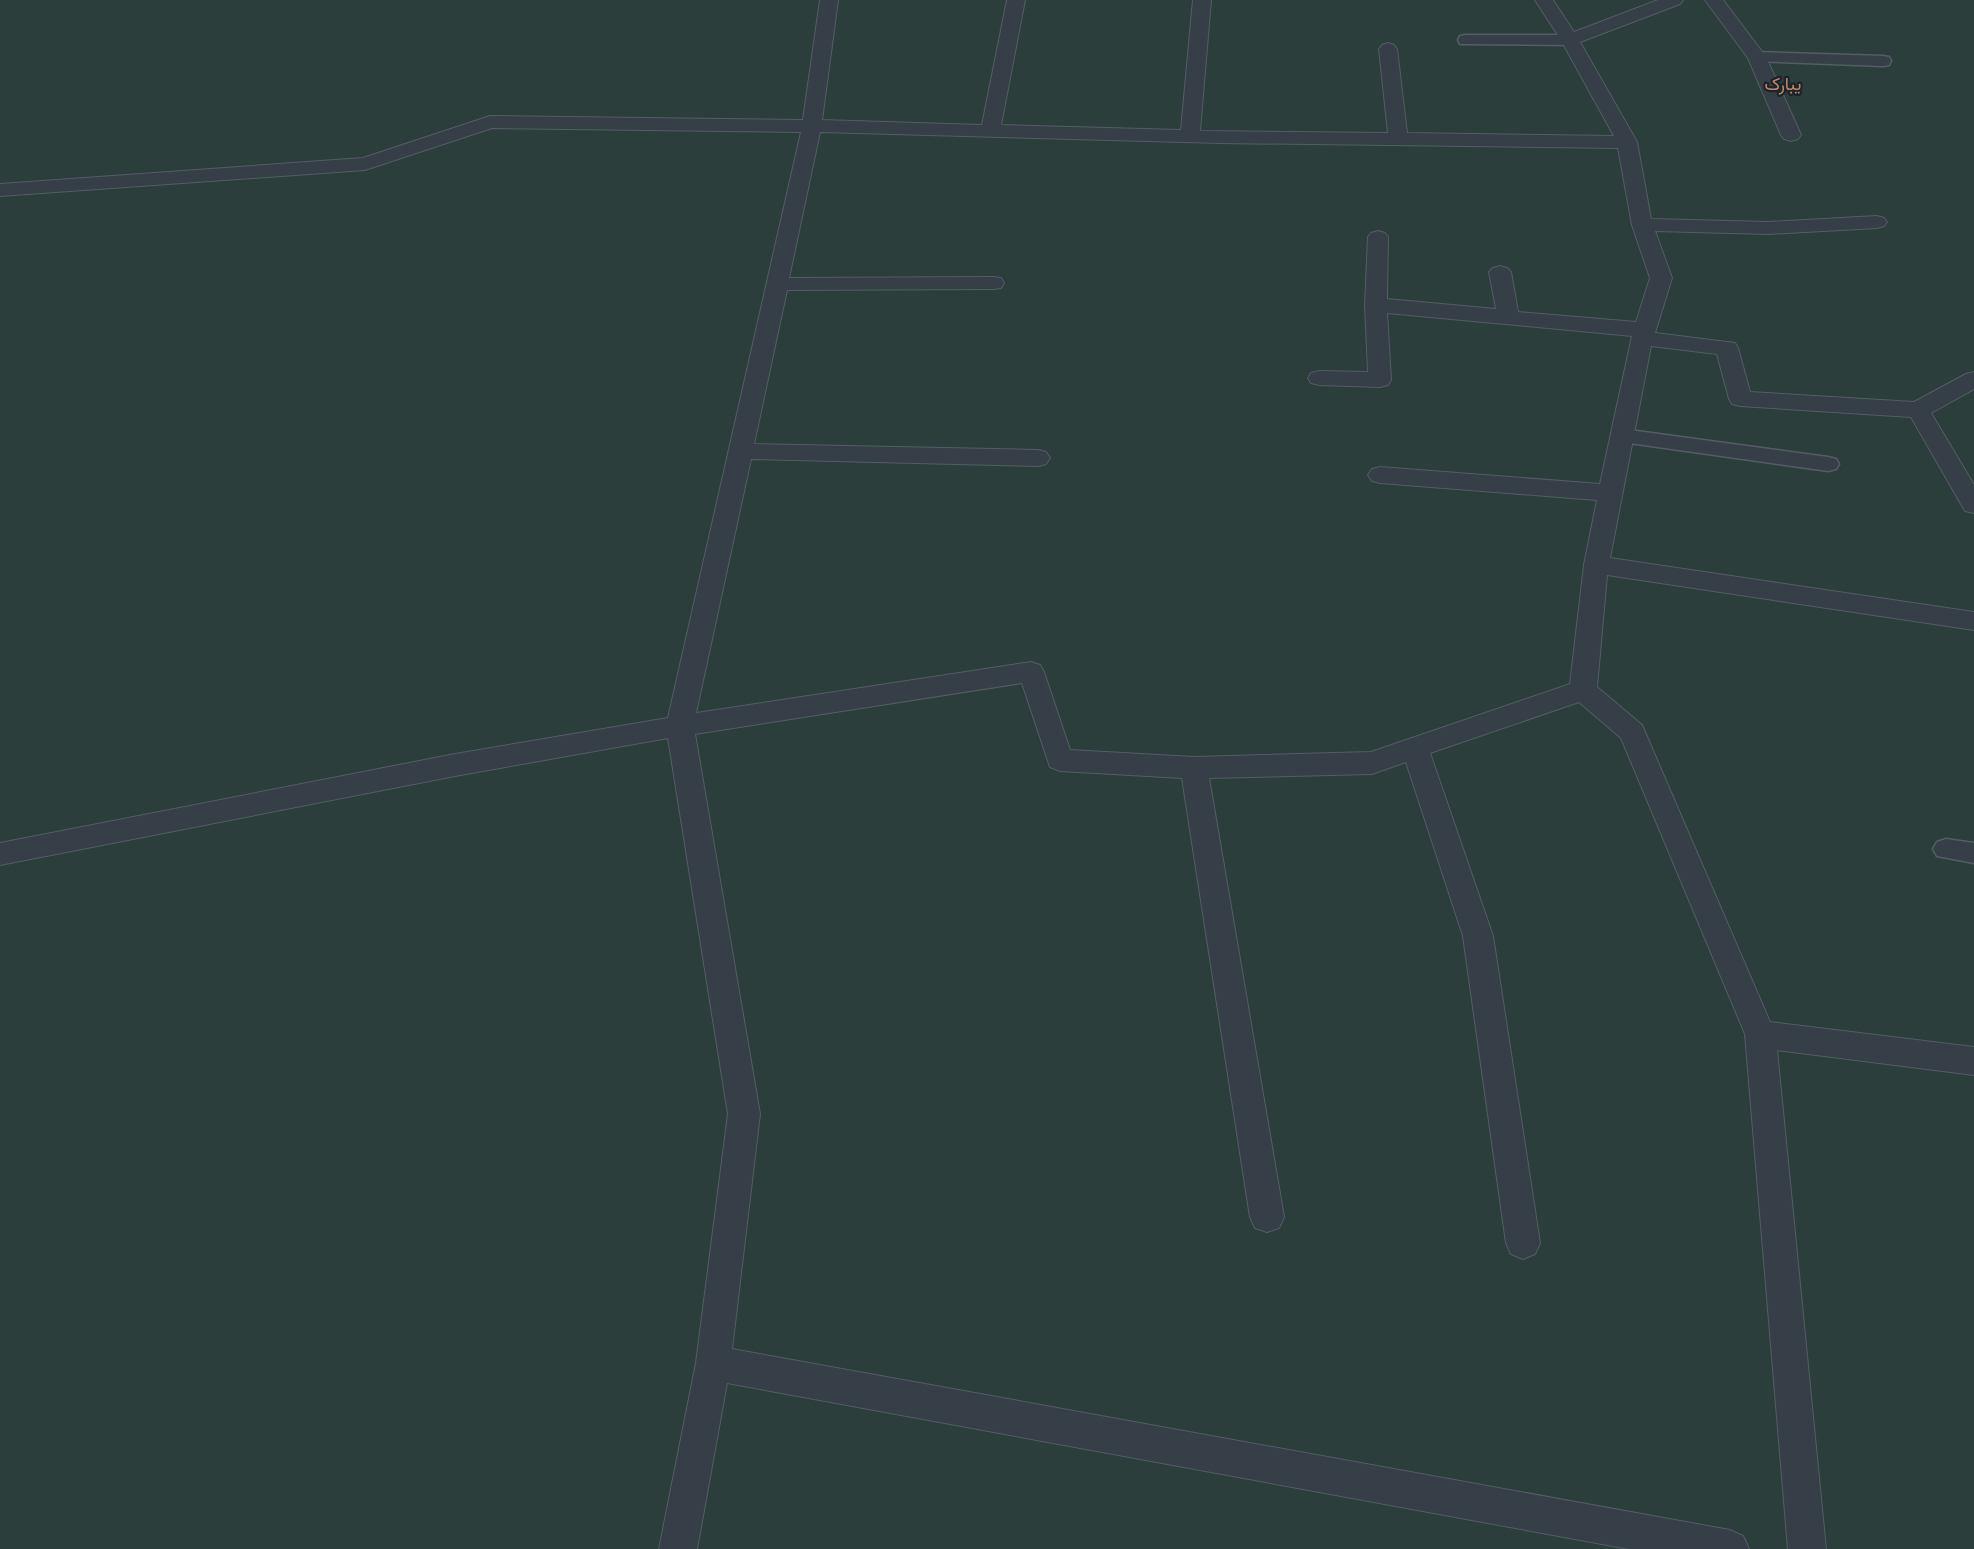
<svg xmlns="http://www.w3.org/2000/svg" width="1974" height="1549" font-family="Commissioner,Vazirmatn,sans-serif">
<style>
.green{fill:#2b3e3b}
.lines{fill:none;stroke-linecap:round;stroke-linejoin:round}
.service-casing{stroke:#545d65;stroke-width:3}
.minor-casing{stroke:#545d65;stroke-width:2}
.service{fill:#363f47;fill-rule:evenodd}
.minor{fill:#363f47;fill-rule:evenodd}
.labels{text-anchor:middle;stroke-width:4.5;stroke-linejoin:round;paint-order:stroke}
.far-quarter-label{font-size:18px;fill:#c78668;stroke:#1c242b}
</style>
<rect width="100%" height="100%" fill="#232e36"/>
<!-- green -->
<path class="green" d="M 0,0 L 1974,0 L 1974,1549 L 0,1549 Z"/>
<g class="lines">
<!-- service casing -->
<g class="service-casing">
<path id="service" d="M 1466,35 L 1570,35 L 1576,36 L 1578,40 L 1576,44 L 1570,45 L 1460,44 L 1458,40 L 1460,36 Z
M 1757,52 L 1883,56 L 1889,57 L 1891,61 L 1889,65 L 1883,66 L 1751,61 L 1749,57 L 1751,53 Z
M 1622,429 L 1828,457 L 1836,459 L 1839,464 L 1836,469 L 1828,471 L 1615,441 L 1611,436 L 1615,431 Z
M 1946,839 L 1974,843 L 1974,863 L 1937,856 L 1933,849 L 1937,842 Z"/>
</g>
<!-- minor casing -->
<g class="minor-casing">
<path id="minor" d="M 820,0 L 838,0 L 822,120 L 982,125 L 1007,0 L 1025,0 L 1001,125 L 1181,130 L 1193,0 L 1211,0 L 1200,131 L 1388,133 L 1379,49 L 1382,45 L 1388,43 L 1394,45 L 1397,49 L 1407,133 L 1614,136 L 1561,40 L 1535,0 L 1553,0 L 1574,32 L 1658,0 L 1683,0 L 1680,4 L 1580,42 L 1637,142 L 1651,219 L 1768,222 L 1877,216 L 1884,218 L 1887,222 L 1884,226 L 1877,228 L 1768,234 L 1655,231 L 1672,278 L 1655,333 L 1735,343 L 1738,348 L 1750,392 L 1914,402 L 1966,374 L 1974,372 L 1974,389 L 1931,413 L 1974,485 L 1974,513 L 1965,511 L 1911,417 L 1740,406 L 1732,404 L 1729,399 L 1717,354 L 1651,346 L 1610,558 L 1974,612 L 1974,630 L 1607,575 L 1597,687 L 1642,725 L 1645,732 L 1770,1022 L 1974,1047 L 1974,1075 L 1777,1050 L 1826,1549 L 1788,1549 L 1745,1034 L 1621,738 L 1579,702 L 1430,753 L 1493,936 L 1540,1243 L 1535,1254 L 1523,1259 L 1511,1254 L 1506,1243 L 1463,936 L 1406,762 L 1372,774 L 1209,778 L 1284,1217 L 1279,1228 L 1267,1232 L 1255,1228 L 1250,1217 L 1182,778 L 1060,771 L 1050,767 L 1022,683 L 695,734 L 760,1114 L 732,1349 L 1730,1530 L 1743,1536 L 1749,1549 L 1629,1549 L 727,1383 L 697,1549 L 659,1549 L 696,1363 L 728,1114 L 668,738 L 455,776 L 0,865 L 0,843 L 455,754 L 668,718 L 801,132 L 492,128 L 365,170 L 0,196 L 0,184 L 363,158 L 490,116 L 803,120 ZM 820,132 L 1221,143 L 1618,148 L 1632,225 L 1650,278 L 1636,322 L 1518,312 L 1511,272 L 1507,268 L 1500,266 L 1493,268 L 1489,272 L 1496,309 L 1387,299 L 1388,237 L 1385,233 L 1378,231 L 1371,233 L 1368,237 L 1365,305 L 1368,372 L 1319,371 L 1311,373 L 1308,378 L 1311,383 L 1319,385 L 1380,387 L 1388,385 L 1391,380 L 1387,313 L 1632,336 L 1600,484 L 1380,467 L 1372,469 L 1368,475 L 1372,481 L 1380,483 L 1597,500 L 1584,565 L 1570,684 L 1371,752 L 1194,757 L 1070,750 L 1044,672 L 1040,665 L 1031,662 L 696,713 L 751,459 L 1038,466 L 1046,464 L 1050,458 L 1046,452 L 1038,450 L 754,444 L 787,290 L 993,289 L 1001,288 L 1004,283 L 1001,278 L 993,277 L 789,278 Z
M 1705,0 L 1723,0 L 1766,57 L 1801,135 L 1798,139 L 1791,141 L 1784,139 L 1781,135 L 1748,58 Z"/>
</g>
<!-- service -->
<use href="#service" class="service"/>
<!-- minor -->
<use href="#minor" class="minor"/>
</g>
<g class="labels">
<!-- far-quarter labels -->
<g class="far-quarter-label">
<text x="1783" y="90">یبارک</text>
</g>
</g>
</svg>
